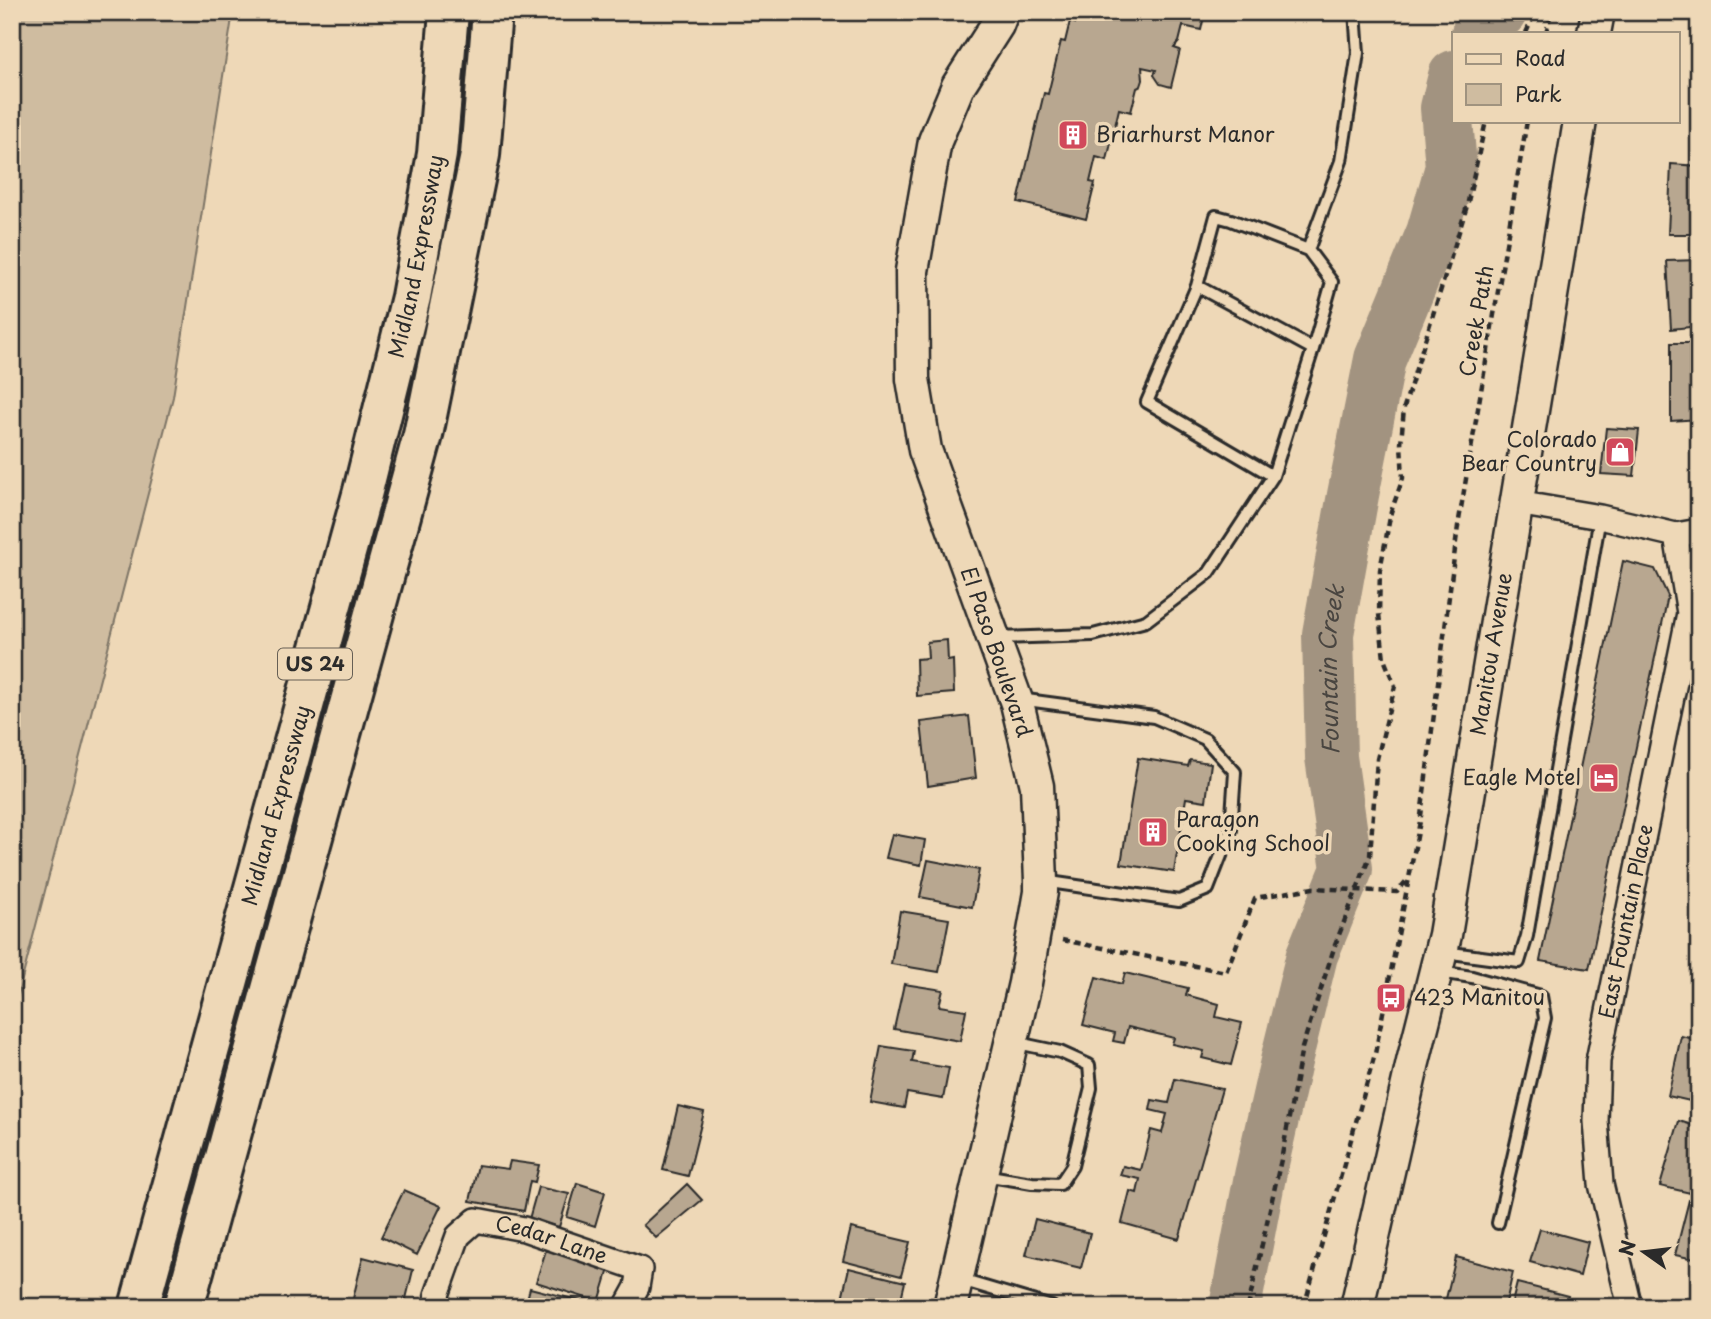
<svg xmlns="http://www.w3.org/2000/svg" width="1711" height="1319" font-family="'Playpen Sans',sans-serif">
<style>
.green{fill:#cfbca0;stroke:#7d7466;stroke-width:2}
.lines{fill:none;stroke-linecap:round;stroke-linejoin:round}
.river{stroke:#a29380;stroke-width:52}
.building{fill:#b8a790;stroke:#2b2b2b;stroke-width:2}
.lane-casing{stroke:#2b2b2b;stroke-width:16}
.street-casing{stroke:#2b2b2b;stroke-width:28}
.secondary-casing{stroke:#2b2b2b;stroke-width:37}
.highway-casing{stroke:#2b2b2b;stroke-width:44}
.path{stroke:#2b2b2b;stroke-width:4.5;stroke-dasharray:7 5;stroke-linecap:butt}
.lane{stroke:#eed8b7;stroke-width:10}
.street{stroke:#eed8b7;stroke-width:23}
.secondary{stroke:#eed8b7;stroke-width:32}
.highway{stroke:#eed8b7;stroke-width:38}
.labels{text-anchor:middle;stroke-width:7;stroke-linejoin:round;paint-order:stroke}
.shield{fill:#eed8b7;stroke:#665f55;stroke-width:2}
.shield-label{font-size:19px;font-weight:bold;fill:#2b2b2b}
.poi-label{font-size:21px;fill:#2b2b2b;stroke:#eed8b7;text-anchor:start}
.street-label{font-size:21px;fill:#2b2b2b;stroke:#eed8b7}
.water-label{font-size:23px;font-style:italic;fill:#494540;stroke:#eed8b7}
</style>
<rect width="100%" height="100%" fill="#eed8b7"/>
<filter id="ink" filterUnits="userSpaceOnUse"><feTurbulence type="fractalNoise" baseFrequency=".0143" numOctaves="2"/><feDisplacementMap in="SourceGraphic" scale="14" xChannelSelector="R" yChannelSelector="G"/><feConvolveMatrix kernelMatrix="1 2 1 2 8 2 1 2 1" color-interpolation-filters="sRGB"/></filter>
<g filter="url(#ink)">
<!-- green -->
<path class="green" d="M 12,12 L 233,12 L 173,397 L 12,1018 Z"/>
<g class="lines">
<!-- river -->
<g class="river">
<path d="M 1477,33 L 1501,12"/>
<path id="s1" d="M 1235,1307 L 1260,1176 L 1287,1057 L 1312,955 L 1347,869 L 1331,757 L 1328,634 L 1353,495 L 1380,359 L 1432,233 L 1451,167 L 1446,108 L 1454,76"/>
</g>
</g>
<!-- building -->
<path class="building" d="M 1077,12 L 1205,12 L 1201,30 L 1183,26 L 1179,42 L 1174,48 L 1180,50 L 1171,87 L 1160,84 L 1154,75 L 1156,70 L 1142,67 L 1143,80 L 1141,86 L 1137,88 L 1131,112 L 1119,109 L 1107,160 L 1096,157 L 1090,182 L 1095,183 L 1086,219 L 1018,202 L 1044,93 L 1048,94 L 1061,41 L 1065,42 L 1070,21 L 1075,23 Z
M 1671,164 L 1699,166 L 1699,234 L 1668,234 Z
M 1699,260 L 1699,326 L 1671,329 L 1667,261 Z
M 1671,343 L 1699,343 L 1699,419 L 1671,421 Z
M 1606,428 L 1639,430 L 1634,476 L 1601,474 Z
M 1623,561 L 1655,569 L 1668,596 L 1589,969 L 1540,961 Z
M 947,640 L 948,661 L 953,660 L 954,693 L 917,696 L 916,659 L 928,658 L 927,642 Z
M 969,716 L 976,778 L 928,786 L 921,722 Z
M 1138,758 L 1188,766 L 1190,760 L 1211,763 L 1206,801 L 1186,798 L 1174,872 L 1121,864 Z
M 892,834 L 925,840 L 921,865 L 886,858 Z
M 928,860 L 979,870 L 972,907 L 920,897 Z
M 1699,880 L 1699,902 L 1693,901 Z
M 900,911 L 949,919 L 939,972 L 891,964 Z
M 1125,973 L 1188,988 L 1186,995 L 1219,1004 L 1216,1017 L 1242,1023 L 1231,1065 L 1202,1058 L 1204,1051 L 1172,1044 L 1174,1038 L 1128,1027 L 1124,1043 L 1113,1041 L 1115,1033 L 1083,1025 L 1096,977 L 1122,984 Z
M 904,984 L 943,990 L 939,1006 L 966,1010 L 960,1041 L 894,1029 Z
M 1681,1036 L 1699,1040 L 1699,1103 L 1668,1096 Z
M 881,1046 L 914,1051 L 912,1062 L 949,1068 L 943,1099 L 907,1093 L 904,1108 L 870,1102 Z
M 1175,1079 L 1222,1089 L 1179,1239 L 1122,1223 L 1130,1191 L 1137,1193 L 1140,1179 L 1120,1175 L 1123,1166 L 1141,1170 L 1151,1130 L 1162,1133 L 1167,1114 L 1150,1110 L 1152,1100 L 1169,1103 Z
M 678,1106 L 704,1112 L 688,1176 L 663,1170 Z
M 1679,1121 L 1699,1127 L 1699,1195 L 1660,1186 Z
M 510,1161 L 539,1165 L 535,1182 L 530,1181 L 524,1211 L 470,1201 L 478,1165 L 508,1169 Z
M 577,1183 L 605,1192 L 595,1226 L 567,1217 Z
M 687,1184 L 702,1200 L 656,1238 L 643,1225 Z
M 538,1187 L 569,1194 L 559,1227 L 529,1219 Z
M 404,1190 L 441,1206 L 417,1255 L 381,1237 Z
M 1689,1200 L 1699,1203 L 1699,1260 L 1675,1255 Z
M 1035,1219 L 1090,1233 L 1081,1268 L 1026,1255 Z
M 851,1228 L 910,1242 L 901,1276 L 843,1261 Z
M 1540,1229 L 1588,1242 L 1580,1276 L 1530,1262 Z
M 546,1250 L 609,1269 L 599,1302 L 536,1282 Z
M 363,1257 L 413,1270 L 404,1307 L 351,1307 Z
M 1456,1257 L 1513,1272 L 1505,1307 L 1444,1307 Z
M 849,1268 L 905,1282 L 899,1307 L 840,1307 Z
M 1517,1283 L 1568,1296 L 1565,1307 L 1511,1307 Z
M 530,1288 L 581,1301 L 580,1307 L 525,1307 Z
M 1577,1301 L 1596,1306 L 1595,1307 L 1575,1307 Z"/>
<g class="lines">
<!-- lane casing -->
<g class="lane-casing">
<path id="lane" d="M 1308,250 L 1341,161 L 1358,53 L 1355,12
M 1197,286 L 1313,349
M 997,638 L 1093,635 L 1146,621 L 1209,573 L 1273,476 L 1313,349 L 1332,282 L 1308,250 L 1231,220 L 1216,216 L 1197,286 L 1147,402 L 1273,476
M 1019,699 L 1154,717 L 1205,739 L 1235,772 L 1231,830 L 1208,889 L 1179,901 L 1043,881
M 1444,952 L 1519,962 L 1527,936 L 1600,517
M 1439,972 L 1472,977 L 1541,996 L 1545,1018 L 1498,1223
M 984,1175 L 1032,1183 L 1060,1184 L 1072,1166 L 1091,1088 L 1089,1065 L 1060,1052 L 1013,1042
M 961,1280 L 1052,1307"/>
</g>
<!-- street casing -->
<g class="street-casing">
<g id="street">
<path d="M 1517,503 L 1600,517 L 1676,535 L 1699,531"/>
<path id="s2" d="M 435,1307 L 437,1295 L 458,1236 L 476,1220 L 524,1229 L 640,1269 L 637,1287 L 626,1307"/>
<path id="s3" d="M 1630,1307 L 1601,1184 L 1596,1121 L 1598,1061 L 1689,613 L 1676,535"/>
</g>
</g>
<!-- secondary casing -->
<g class="secondary-casing">
<g id="secondary">
<path d="M 1594,33 L 1598,12"/>
<path d="M 950,1307 L 1025,983 L 1041,892 L 1041,881 L 1037,786 L 1017,703 L 925,450 L 913,379 L 912,271 L 935,141 L 958,86 L 997,25 L 1002,12"/>
<path id="s4" d="M 1357,1307 L 1413,1062 L 1445,935 L 1580,121"/>
</g>
</g>
<!-- highway casing -->
<g class="highway-casing">
<g id="highway">
<path id="s5" d="M 139,1307 L 363,491 L 411,297 L 437,154 L 449,12"/>
<path d="M 184,1307 L 423,435 L 480,155 L 492,12"/>
</g>
</g>
<!-- path -->
<path class="path" d="M 1526,33 L 1535,12
M 1546,33 L 1551,12
M 1062,940 L 1226,972 L 1255,898 L 1313,888 L 1397,892 L 1407,880
M 1248,1307 L 1282,1155 L 1302,1048 L 1335,945 L 1370,856 L 1377,759 L 1395,686 L 1384,659 L 1379,614 L 1380,570 L 1391,512 L 1403,478 L 1401,444 L 1404,407 L 1467,206 L 1486,121
M 1304,1307 L 1375,1054 L 1421,816 L 1458,526 L 1527,121"/>
<!-- lane -->
<use href="#lane" class="lane"/>
<!-- street -->
<use href="#street" class="street"/>
<!-- secondary -->
<use href="#secondary" class="secondary"/>
<!-- highway -->
<use href="#highway" class="highway"/>
</g>
</g>
<!-- icons -->
<defs>
<g id="building-square" transform="scale(1.575)"><rect x="-9" y="-9" width="18" height="18" rx="4" fill="#d1495b" stroke="#eed8b7"/><path d="M-4-6H4V6H1V3H-1V6H-4ZM-2.5-4.3h1.7v1.8h-1.7ZM.8-4.3h1.7v1.8H.8ZM-2.5-1h1.7V.8h-1.7ZM.8-1h1.7V.8H.8Z" fill="#fff"/></g>
<g id="shop-square" transform="scale(1.575)"><rect x="-9" y="-9" width="18" height="18" rx="4" fill="#d1495b" stroke="#eed8b7"/><path d="M-5-2.5h2.3a2.7 3.5 0 0 1 5.4 0H5L5.5 6h-11ZM-1.5-2.5h3a1.5 2.3 0 0 0-3 0Z" fill="#fff"/></g>
<g id="hotel-square" transform="scale(1.575)"><rect x="-9" y="-9" width="18" height="18" rx="4" fill="#d1495b" stroke="#eed8b7"/><path d="M-6-4.5h1.5V1H6V5H4.5V3h-9V5H-6ZM-4 0a1.8 1.8 0 1 1 3.6 0ZM.5 0V-2.5h3Q6-2.5 6 0Z" fill="#fff"/></g>
<g id="bus-square" transform="scale(1.575)"><rect x="-9" y="-9" width="18" height="18" rx="4" fill="#d1495b" stroke="#eed8b7"/><path d="M-5-6H5V4H4V6H2V4H-2V6H-4V4H-5ZM-3.5-4V0h7V-4ZM-3.5 1.2v1.5H-2V1.2ZM2 1.2v1.5H3.5V1.2Z" fill="#fff"/></g>
</defs>
<g fill-rule="evenodd">
<use href="#building-square" x="1073" y="135"/>
<use href="#shop-square" x="1620" y="452"/>
<use href="#hotel-square" x="1604" y="778"/>
<use href="#building-square" x="1153" y="832"/>
<use href="#bus-square" x="1391" y="998"/>
</g>
<g class="labels">
<!-- shield labels -->
<rect class="shield" x="278" y="648.5" width="74" height="31" rx="5"/>
<g class="shield-label">
<text x="315" y="671">US 24</text>
</g>
<!-- poi labels -->
<g class="poi-label">
<text x="1096" y="142">Briarhurst Manor</text>
<text x="1597" y="447" text-anchor="end">Colorado<tspan x="1597" dy="24">Bear Country</tspan></text>
<text x="1581" y="785" text-anchor="end">Eagle Motel</text>
<text x="1176" y="827">Paragon<tspan x="1176" dy="24">Cooking School</tspan></text>
<text x="1414" y="1005">423 Manitou</text>
</g>
<!-- street labels -->
<g class="street-label">
<text dy="7" stroke="none"><textPath href="#s5" startOffset="1087">Midland Expressway</textPath></text>
<text transform="translate(1477 321) rotate(-80)" y="7">Creek Path</text>
<text transform="translate(996 652) rotate(71)" y="7">El Paso Boulevard</text>
<text dy="7" stroke="none"><textPath href="#s4" startOffset="667">Manitou Avenue</textPath></text>
<text dy="7" stroke="none"><textPath href="#s5" startOffset="520">Midland Expressway</textPath></text>
<text dy="7" stroke="none"><textPath href="#s3" startOffset="392">East Fountain Place</textPath></text>
<text dy="7" stroke="none"><textPath href="#s2" startOffset="177">Cedar Lane</textPath></text>
</g>
<!-- water labels -->
<g class="water-label">
<text dy="8" stroke="none"><textPath href="#s1" startOffset="654">Fountain Creek</textPath></text>
</g>
</g>
<!-- margin -->
<rect width="1711" height="1319" fill="none" stroke="#eed8b7" stroke-width="42"/>
<rect x="21" y="21" width="1669" height="1277" fill="none" stroke="#2b2b2b" stroke-width="2.5" filter="url(#ink)"/>
<!-- legend -->
<rect x="1452" y="32" width="228" height="91" fill="#eed8b7" stroke="#a0937f" stroke-width="2"/>
<rect x="1466" y="54" width="35" height="10" fill="#eed8b7" stroke="#a0937f" stroke-width="2"/>
<text x="1515" y="66" font-size="21" fill="#2b2b2b">Road</text>
<rect x="1466" y="84" width="35" height="21" fill="#cfbca0" stroke="#a0937f" stroke-width="2"/>
<text x="1515" y="102" font-size="21" fill="#2b2b2b">Park</text>
<!-- north arrow -->
<g transform="translate(1644 1252) rotate(284)" stroke="#eed8b7" stroke-width="5" paint-order="stroke">
<path d="M0-5L12 26L0 18L-12 26Z" fill="#2b2b2b"/>
<text y="-10" font-size="19" font-weight="bold" text-anchor="middle" fill="#2b2b2b">N</text>
</g>
</svg>
